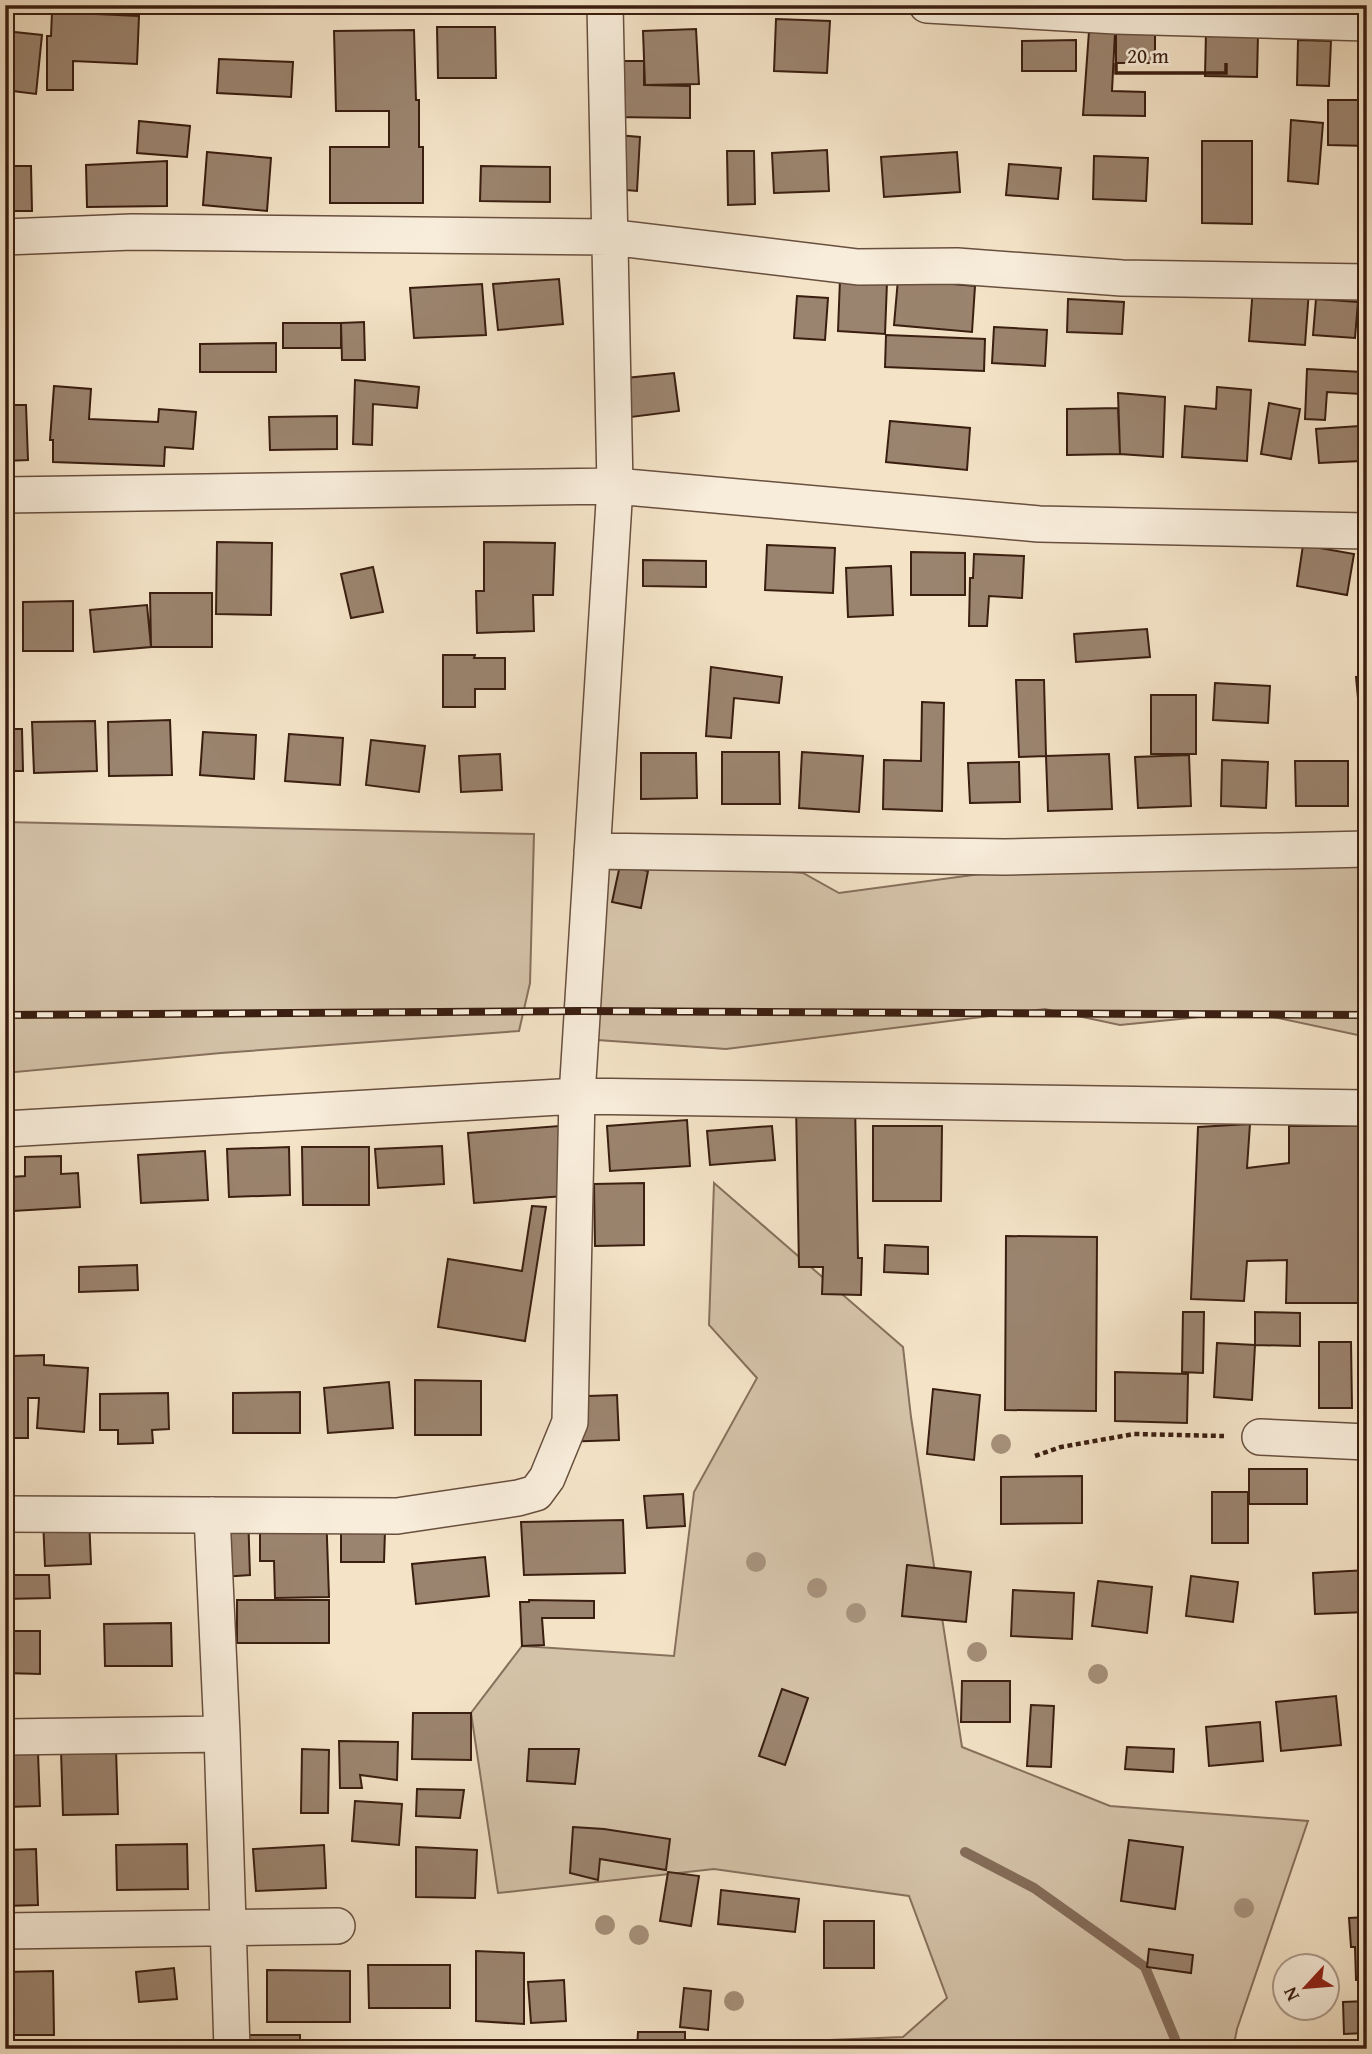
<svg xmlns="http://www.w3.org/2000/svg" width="1372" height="2054" font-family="'Gentium Book Plus',serif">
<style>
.green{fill:#d4c2a8;stroke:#87705c;stroke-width:2}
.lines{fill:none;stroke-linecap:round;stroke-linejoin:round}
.stream{stroke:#846c59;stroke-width:10}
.building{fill:#9b846f;stroke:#3a1e10;stroke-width:2}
.minor-casing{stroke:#684f3e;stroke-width:38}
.path{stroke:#3a1e10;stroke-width:4.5;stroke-dasharray:5 3.5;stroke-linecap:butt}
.minor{stroke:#f8eddb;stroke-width:35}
.rail-casing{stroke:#3a1e10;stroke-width:8}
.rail{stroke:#f8eddb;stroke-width:5;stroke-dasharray:16;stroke-linecap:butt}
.tree{fill:#a7927c}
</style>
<rect width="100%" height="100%" fill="#f4e3c7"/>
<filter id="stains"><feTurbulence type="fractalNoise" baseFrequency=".00286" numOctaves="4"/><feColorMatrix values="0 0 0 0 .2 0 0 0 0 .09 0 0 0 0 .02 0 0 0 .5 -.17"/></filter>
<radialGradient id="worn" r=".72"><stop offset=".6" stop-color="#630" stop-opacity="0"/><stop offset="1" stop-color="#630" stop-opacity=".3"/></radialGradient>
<!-- green -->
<path class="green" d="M 5,822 L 534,834 L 530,983 L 519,1031 L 221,1053 L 5,1073 Z
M 593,856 L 803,873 L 839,893 L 1010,870 L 1367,857 L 1367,1037 L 1250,1012 L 1120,1025 L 1045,1009 L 726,1049 L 569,1038 Z
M 714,1183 L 903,1347 L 911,1417 L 962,1747 L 1110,1806 L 1308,1821 L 1237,2029 L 1233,2049 L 831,2049 L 830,2040 L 903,2037 L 947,1998 L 909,1896 L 714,1869 L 498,1893 L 471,1713 L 522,1646 L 674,1656 L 694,1492 L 757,1378 L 709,1325 Z"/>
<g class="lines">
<!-- stream -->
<path class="stream" d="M 965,1852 L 1034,1888 L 1145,1967 L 1175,2039 L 1173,2049"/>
</g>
<!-- building -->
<path class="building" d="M 52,12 L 139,16 L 137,64 L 73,61 L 73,90 L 47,90 L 47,36 L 51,36 Z
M 776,19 L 830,21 L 827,73 L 774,71 Z
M 437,27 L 495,27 L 496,78 L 438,78 Z
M 696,29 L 699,84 L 645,85 L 643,31 Z
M 414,30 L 416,100 L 419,100 L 419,147 L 423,147 L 423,203 L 330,203 L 330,147 L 389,147 L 389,111 L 336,111 L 334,31 Z
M 1116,30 L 1155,30 L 1155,63 L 1116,63 Z
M 5,31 L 42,35 L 36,94 L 5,90 Z
M 1089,31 L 1115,33 L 1112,91 L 1145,92 L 1145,116 L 1083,115 Z
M 1206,32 L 1258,34 L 1257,77 L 1205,76 Z
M 1076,40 L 1076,71 L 1022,71 L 1022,41 Z
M 1298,40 L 1331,41 L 1329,86 L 1297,85 Z
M 219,59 L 293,62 L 291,97 L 217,93 Z
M 611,61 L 644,61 L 644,85 L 690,86 L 690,118 L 611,117 Z
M 1328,100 L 1367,100 L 1367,146 L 1328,145 Z
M 1291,120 L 1323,123 L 1318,184 L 1288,181 Z
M 139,121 L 190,126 L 187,157 L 137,153 Z
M 617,135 L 640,137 L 637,191 L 614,189 Z
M 1202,141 L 1252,141 L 1252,224 L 1202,223 Z
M 827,150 L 829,191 L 774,193 L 772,153 Z
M 727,151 L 754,151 L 755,204 L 728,205 Z
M 207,152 L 271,158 L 267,211 L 203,205 Z
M 957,152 L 960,192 L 884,197 L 881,157 Z
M 1094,156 L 1148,158 L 1146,201 L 1093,199 Z
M 167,161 L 167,206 L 87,207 L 86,165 Z
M 1009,164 L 1061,168 L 1058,199 L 1006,195 Z
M 5,166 L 31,166 L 32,211 L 5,211 Z
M 481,166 L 550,167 L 550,202 L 480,201 Z
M 559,279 L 563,324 L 498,330 L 493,284 Z
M 840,279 L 887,282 L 885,334 L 838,331 Z
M 898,279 L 975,286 L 972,332 L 894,325 Z
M 482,284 L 486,335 L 414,338 L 410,288 Z
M 1253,286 L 1309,290 L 1305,345 L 1249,341 Z
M 797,296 L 828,298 L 825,340 L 794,338 Z
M 1068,299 L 1124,302 L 1122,334 L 1067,332 Z
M 1316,299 L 1358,302 L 1355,338 L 1313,335 Z
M 364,322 L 365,360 L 342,360 L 341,323 Z
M 283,323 L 341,323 L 341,348 L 283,348 Z
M 994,327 L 1047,330 L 1045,366 L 992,363 Z
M 886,335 L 985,339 L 984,371 L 885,367 Z
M 276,343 L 276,372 L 200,372 L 200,344 Z
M 1307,369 L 1362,372 L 1361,394 L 1327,392 L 1325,420 L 1305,419 Z
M 674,373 L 679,411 L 631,417 L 626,378 Z
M 355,380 L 419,387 L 417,408 L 373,404 L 372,445 L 353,444 Z
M 54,386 L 91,389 L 89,419 L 158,422 L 159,409 L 196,412 L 193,449 L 165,447 L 164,466 L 53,462 L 53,440 L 50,440 Z
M 1217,387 L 1251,390 L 1247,461 L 1182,457 L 1185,406 L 1216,409 Z
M 1118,393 L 1165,397 L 1163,457 L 1120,454 Z
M 1367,398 L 1367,426 L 1363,426 Z
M 1269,403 L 1300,409 L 1291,459 L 1261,454 Z
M 5,405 L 26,405 L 28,460 L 5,461 Z
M 1118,408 L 1120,454 L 1067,455 L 1067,409 Z
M 337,416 L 337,449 L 270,450 L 269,417 Z
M 890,421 L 970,428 L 967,470 L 886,462 Z
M 1359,426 L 1361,461 L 1319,463 L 1316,429 Z
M 217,542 L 272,543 L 271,615 L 216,614 Z
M 484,542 L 555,543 L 553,595 L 533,595 L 534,631 L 477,633 L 476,591 L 484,591 Z
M 767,545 L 835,548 L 833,593 L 765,590 Z
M 1303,545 L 1354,554 L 1347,595 L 1297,586 Z
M 911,552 L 965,553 L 965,595 L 911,595 Z
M 974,554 L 1024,556 L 1022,598 L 989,596 L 987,626 L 969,626 L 970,578 L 973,578 Z
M 643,560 L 706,561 L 706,587 L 643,586 Z
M 891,566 L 893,615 L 848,617 L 846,568 Z
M 373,567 L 383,612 L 351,618 L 341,574 Z
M 150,593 L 212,593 L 212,647 L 151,647 Z
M 73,601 L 73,651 L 23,651 L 23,602 Z
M 147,605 L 151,647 L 94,652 L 90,610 Z
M 1147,629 L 1150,657 L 1076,662 L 1074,634 Z
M 443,655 L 475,655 L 474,658 L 505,658 L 505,689 L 475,689 L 475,707 L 443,707 Z
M 711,667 L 782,677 L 779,703 L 734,698 L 731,738 L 706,736 Z
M 1367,676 L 1367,698 L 1358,698 L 1356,677 Z
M 1016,680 L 1044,680 L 1046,756 L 1019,757 Z
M 1215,683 L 1270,686 L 1268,723 L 1213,720 Z
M 1151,695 L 1196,695 L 1196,754 L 1151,754 Z
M 922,702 L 944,703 L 942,811 L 883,809 L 884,760 L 921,761 Z
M 170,720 L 172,775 L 109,776 L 108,722 Z
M 95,721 L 97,771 L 34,773 L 32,722 Z
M 5,729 L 22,729 L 23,771 L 5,771 Z
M 203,732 L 256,735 L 254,779 L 200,775 Z
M 289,734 L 343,738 L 340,785 L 285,781 Z
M 371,740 L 425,746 L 419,792 L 366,785 Z
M 722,752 L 779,752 L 780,804 L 722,804 Z
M 802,752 L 863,756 L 859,812 L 799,808 Z
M 641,753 L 696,753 L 697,798 L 641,799 Z
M 500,754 L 502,790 L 461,792 L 459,756 Z
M 1109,754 L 1112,809 L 1048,811 L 1046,756 Z
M 1189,755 L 1191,806 L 1138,808 L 1135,757 Z
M 1222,760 L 1268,762 L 1266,808 L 1221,806 Z
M 1295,761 L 1348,761 L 1348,806 L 1296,806 Z
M 1019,762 L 1020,802 L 970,803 L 968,763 Z
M 620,865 L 648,871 L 641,908 L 612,902 Z
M 796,1104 L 855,1104 L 858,1258 L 862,1258 L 861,1295 L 822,1294 L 823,1267 L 799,1267 Z
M 687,1120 L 690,1166 L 610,1171 L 607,1126 Z
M 1250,1124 L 1247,1168 L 1289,1163 L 1289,1126 L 1367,1126 L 1367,1303 L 1286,1303 L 1287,1260 L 1247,1261 L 1244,1301 L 1191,1299 L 1198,1127 Z
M 559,1126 L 564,1196 L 474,1203 L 468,1133 Z
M 772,1126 L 775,1160 L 710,1165 L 707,1131 Z
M 873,1126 L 942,1126 L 941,1201 L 873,1201 Z
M 442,1146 L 444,1184 L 378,1188 L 375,1149 Z
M 289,1147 L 290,1195 L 229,1197 L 227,1149 Z
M 302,1147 L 369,1147 L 369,1205 L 303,1205 Z
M 205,1151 L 208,1200 L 141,1203 L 138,1155 Z
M 61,1156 L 61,1174 L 78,1173 L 80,1207 L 13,1211 L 11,1177 L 25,1176 L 25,1157 Z
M 644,1183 L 644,1245 L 595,1246 L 594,1184 Z
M 532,1206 L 546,1207 L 525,1341 L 438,1327 L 448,1259 L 522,1271 Z
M 1006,1236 L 1097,1237 L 1096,1411 L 1005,1410 Z
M 885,1245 L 928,1247 L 928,1274 L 884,1272 Z
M 137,1265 L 138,1290 L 79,1292 L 79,1267 Z
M 1183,1312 L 1204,1312 L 1203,1373 L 1182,1372 Z
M 1255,1312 L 1300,1313 L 1300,1346 L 1255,1345 Z
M 1319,1342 L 1351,1342 L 1352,1408 L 1319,1408 Z
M 1217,1343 L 1255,1345 L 1252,1400 L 1214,1397 Z
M 44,1355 L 44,1365 L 88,1368 L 84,1432 L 37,1428 L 39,1398 L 28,1398 L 28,1438 L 5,1438 L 5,1391 L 12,1391 L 11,1356 Z
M 1115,1372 L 1188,1374 L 1187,1423 L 1115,1421 Z
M 415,1380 L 481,1381 L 481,1435 L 415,1435 Z
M 389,1382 L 393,1428 L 328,1433 L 324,1388 Z
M 933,1389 L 980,1395 L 974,1460 L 927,1454 Z
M 300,1392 L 300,1433 L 233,1433 L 233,1393 Z
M 168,1393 L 169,1429 L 152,1430 L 153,1443 L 118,1444 L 118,1430 L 100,1430 L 100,1394 Z
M 617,1395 L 619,1440 L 560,1442 L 558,1397 Z
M 1249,1469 L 1307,1469 L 1307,1504 L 1249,1504 Z
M 1082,1476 L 1082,1523 L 1001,1524 L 1001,1477 Z
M 1212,1492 L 1248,1492 L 1248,1543 L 1212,1543 Z
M 683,1494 L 685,1526 L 647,1528 L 644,1496 Z
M 260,1509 L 326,1509 L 329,1597 L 275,1598 L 274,1561 L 260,1561 Z
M 248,1512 L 250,1575 L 222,1577 L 219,1513 Z
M 89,1517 L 91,1564 L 45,1566 L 43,1519 Z
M 623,1520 L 625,1573 L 524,1575 L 521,1522 Z
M 341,1529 L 385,1530 L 384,1562 L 341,1562 Z
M 485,1557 L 489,1596 L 416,1604 L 412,1564 Z
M 907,1565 L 971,1572 L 966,1622 L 902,1616 Z
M 1367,1570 L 1367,1612 L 1315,1614 L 1313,1573 Z
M 5,1575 L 49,1575 L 50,1598 L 5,1599 Z
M 1191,1576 L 1238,1582 L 1233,1622 L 1186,1616 Z
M 1098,1581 L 1152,1587 L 1147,1633 L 1092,1626 Z
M 1013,1590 L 1074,1593 L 1072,1639 L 1011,1636 Z
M 237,1600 L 329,1600 L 329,1643 L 237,1643 Z
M 529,1600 L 594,1601 L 594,1618 L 542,1618 L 544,1645 L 522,1646 L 520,1602 L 529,1602 Z
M 171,1623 L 172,1666 L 105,1666 L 104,1624 Z
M 5,1631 L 40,1631 L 40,1674 L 5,1673 Z
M 962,1681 L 1010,1681 L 1010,1722 L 961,1722 Z
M 782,1689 L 808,1698 L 785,1765 L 759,1756 Z
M 1336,1696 L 1341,1745 L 1281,1751 L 1276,1702 Z
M 1031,1705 L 1054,1706 L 1051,1767 L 1027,1766 Z
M 413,1713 L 471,1713 L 471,1760 L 412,1759 Z
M 1260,1722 L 1263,1761 L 1209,1766 L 1206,1727 Z
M 339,1741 L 398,1742 L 397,1780 L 360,1775 L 362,1788 L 340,1788 Z
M 1127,1747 L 1174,1749 L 1173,1772 L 1125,1769 Z
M 116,1749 L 118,1814 L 63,1815 L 61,1750 Z
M 302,1749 L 329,1750 L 328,1813 L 301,1813 Z
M 529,1749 L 579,1749 L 575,1784 L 527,1781 Z
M 38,1752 L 40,1806 L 5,1807 L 5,1753 Z
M 417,1789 L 464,1790 L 460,1818 L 416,1816 Z
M 355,1801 L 402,1804 L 399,1845 L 352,1841 Z
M 573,1827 L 604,1829 L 670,1839 L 666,1870 L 600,1859 L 598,1880 L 570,1873 Z
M 1129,1840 L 1183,1847 L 1175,1909 L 1121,1901 Z
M 187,1844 L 188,1889 L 117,1890 L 116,1845 Z
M 324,1845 L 326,1888 L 256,1891 L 253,1849 Z
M 416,1847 L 477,1850 L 475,1898 L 416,1897 Z
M 36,1849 L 38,1905 L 5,1906 L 5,1850 Z
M 668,1872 L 699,1876 L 691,1926 L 660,1921 Z
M 721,1890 L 799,1899 L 795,1932 L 718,1924 Z
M 1367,1917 L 1367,1979 L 1356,1980 L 1355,1947 L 1351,1947 L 1349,1918 Z
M 824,1921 L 874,1921 L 874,1968 L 824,1968 Z
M 1149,1949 L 1193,1955 L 1191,1973 L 1147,1967 Z
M 476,1951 L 524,1953 L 524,2024 L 476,2021 Z
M 368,1965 L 450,1965 L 450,2008 L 369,2008 Z
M 174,1968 L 177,1999 L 139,2002 L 136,1972 Z
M 267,1970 L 350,1971 L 350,2022 L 267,2022 Z
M 53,1971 L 54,2035 L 5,2035 L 5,1972 Z
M 564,1980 L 566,2021 L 531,2023 L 528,1982 Z
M 684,1988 L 711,1991 L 708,2030 L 680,2027 Z
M 1367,2001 L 1367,2033 L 1344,2034 L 1343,2002 Z
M 638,2032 L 685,2032 L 685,2049 L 637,2049 Z
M 243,2035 L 300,2035 L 300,2049 L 243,2049 Z"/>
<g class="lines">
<!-- minor casing -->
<g class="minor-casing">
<path id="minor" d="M 927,5 L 1116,16 L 1367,23
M 5,237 L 132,232 L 609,237 L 858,267 L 957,266 L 1122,278 L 1367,282
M 5,495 L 615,486 L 1039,524 L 1367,531
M 592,851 L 1005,857 L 1367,849
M 5,1129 L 577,1096 L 1367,1108
M 1260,1437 L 1367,1442
M 5,1514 L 397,1516 L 518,1498 L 536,1493 L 547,1478 L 570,1422 L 577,1096 L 615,486 L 605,5
M 212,1515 L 222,1734 L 232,2049
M 5,1737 L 222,1734
M 5,1931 L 337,1926"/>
</g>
<!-- path -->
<path class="path" d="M 1035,1456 L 1061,1447 L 1134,1434 L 1224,1436"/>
<!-- minor -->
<use href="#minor" class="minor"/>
<!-- rail casing -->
<g class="rail-casing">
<path id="rail" d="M 5,1015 L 583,1011 L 1367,1015"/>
</g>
<!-- rail -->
<use href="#rail" class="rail"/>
</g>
<!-- trees -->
<g class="tree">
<circle cx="1001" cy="1444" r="10"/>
<circle cx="756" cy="1562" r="10"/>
<circle cx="817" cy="1588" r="10"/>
<circle cx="856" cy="1613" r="10"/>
<circle cx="977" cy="1652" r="10"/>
<circle cx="1098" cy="1674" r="10"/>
<circle cx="1244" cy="1908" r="10"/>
<circle cx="605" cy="1925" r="10"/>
<circle cx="639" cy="1935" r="10"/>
<circle cx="734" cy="2001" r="10"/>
</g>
<!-- margin -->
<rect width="1372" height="2054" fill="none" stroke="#f4e3c7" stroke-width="28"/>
<rect x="7" y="7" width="1358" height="2040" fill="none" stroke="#3a1e10" stroke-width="3.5"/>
<rect x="14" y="14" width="1344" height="2026" fill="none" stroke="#3a1e10" stroke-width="2"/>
<!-- north arrow -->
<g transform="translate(1306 1987) rotate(244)"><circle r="33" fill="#f8eddb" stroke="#ac9a8a" stroke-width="2"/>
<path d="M0-5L12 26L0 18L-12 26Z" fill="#8f2418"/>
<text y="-10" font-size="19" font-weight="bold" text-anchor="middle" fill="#3a1e10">N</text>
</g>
<!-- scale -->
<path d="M1116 63v10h110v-10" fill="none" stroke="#3a1e10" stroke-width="3.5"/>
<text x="1127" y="63" font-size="21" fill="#3a1e10" stroke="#f8eddb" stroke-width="5" paint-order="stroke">20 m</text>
<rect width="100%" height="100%" filter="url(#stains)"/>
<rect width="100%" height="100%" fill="url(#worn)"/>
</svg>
